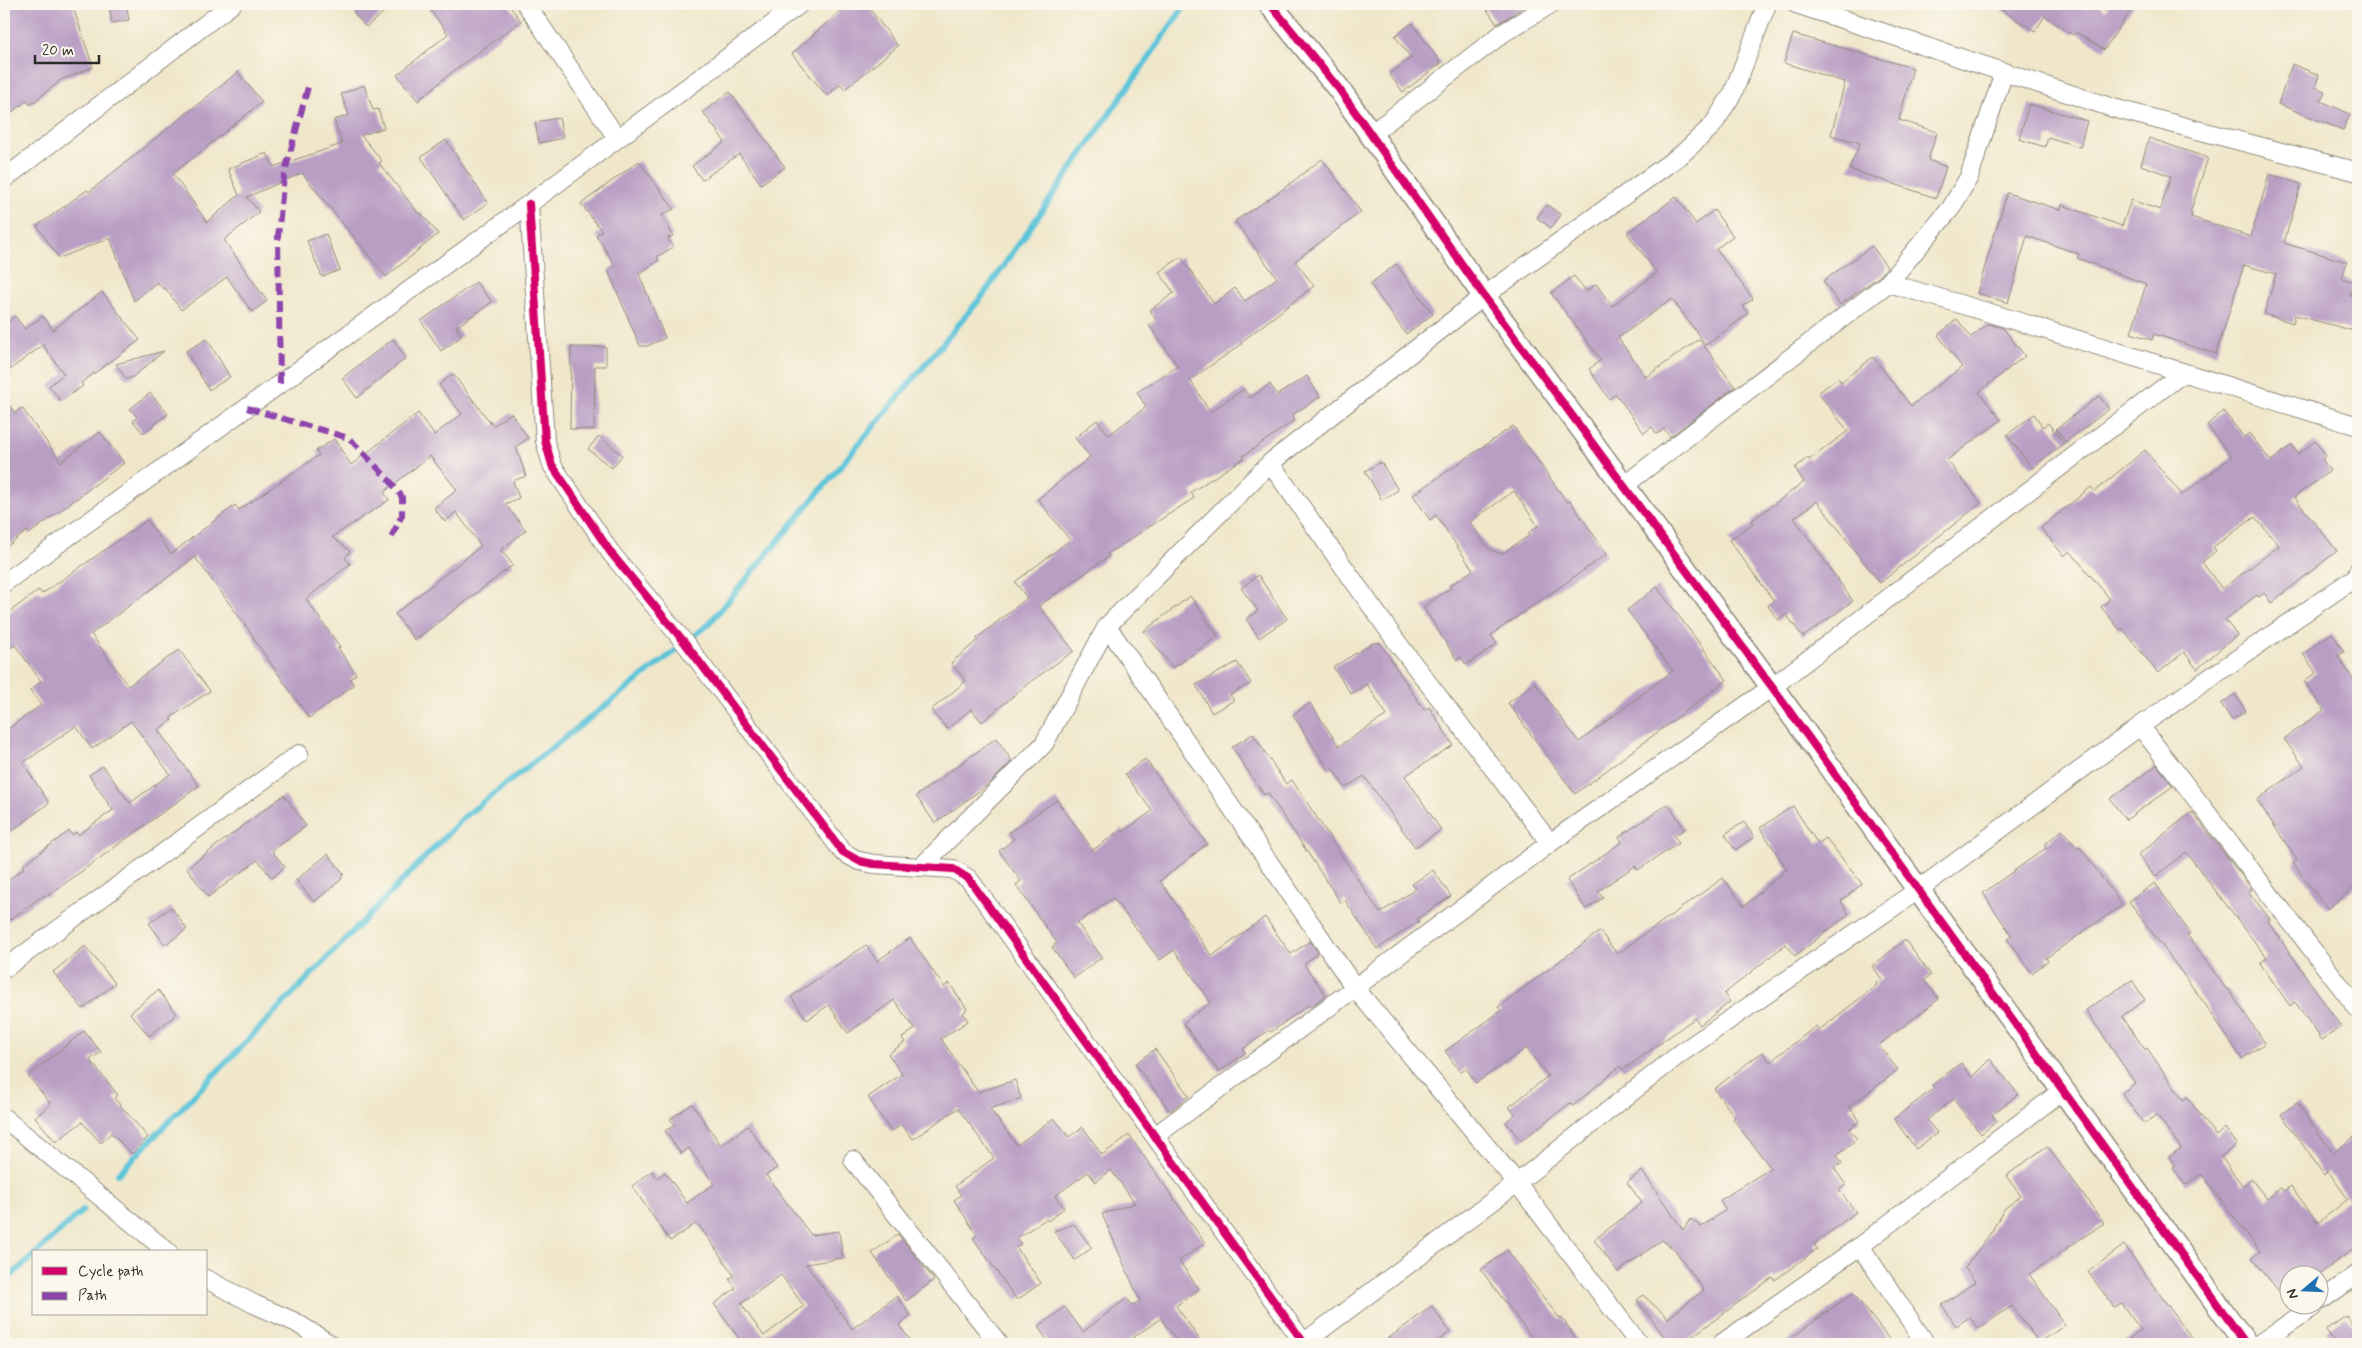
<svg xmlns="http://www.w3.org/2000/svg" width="2362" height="1348" font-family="Mynerve,sans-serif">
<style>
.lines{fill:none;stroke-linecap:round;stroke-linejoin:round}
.stream{stroke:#5cc4d9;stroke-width:6}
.building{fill:#b99ec4;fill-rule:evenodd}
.minor-casing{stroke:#8e897b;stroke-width:20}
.tertiary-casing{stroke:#8e897b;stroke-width:25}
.minor{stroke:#fff;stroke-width:18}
.tertiary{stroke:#fff;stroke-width:22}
.quiet{stroke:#8e44ad;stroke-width:6;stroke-dasharray:12 6;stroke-linecap:butt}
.cycleway-casing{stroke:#fbf7ec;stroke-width:11}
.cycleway{stroke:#d6006c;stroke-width:8}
</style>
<rect width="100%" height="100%" fill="#fbf7ec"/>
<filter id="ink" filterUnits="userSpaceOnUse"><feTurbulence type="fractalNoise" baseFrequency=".02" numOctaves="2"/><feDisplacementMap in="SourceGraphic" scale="10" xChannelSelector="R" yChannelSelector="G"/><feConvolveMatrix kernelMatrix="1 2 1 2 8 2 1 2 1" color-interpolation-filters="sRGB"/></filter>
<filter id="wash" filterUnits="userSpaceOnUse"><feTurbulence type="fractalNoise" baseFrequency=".0096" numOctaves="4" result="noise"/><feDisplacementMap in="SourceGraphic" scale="20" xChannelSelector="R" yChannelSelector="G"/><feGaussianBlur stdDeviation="1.12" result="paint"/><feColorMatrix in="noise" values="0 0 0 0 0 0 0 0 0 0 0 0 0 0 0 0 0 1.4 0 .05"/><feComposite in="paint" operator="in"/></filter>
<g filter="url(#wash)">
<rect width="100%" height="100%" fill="#f0e7cb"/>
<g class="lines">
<!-- stream -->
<path class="stream" d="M 118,1174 L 464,817 L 708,625 L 984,294 L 1186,4
M 37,1252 L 83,1210
M 4,1282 L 34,1255"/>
</g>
<g id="blocks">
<!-- building -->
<path class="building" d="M 13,4 L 72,4 L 93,67 L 61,80 L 30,105 L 27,100 L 4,119 L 4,12 Z
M 109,4 L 126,4 L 129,20 L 112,23 Z
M 363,4 L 394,4 L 366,27 L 353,12 Z
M 426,4 L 508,4 L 521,21 L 452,72 L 418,101 L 397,75 L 448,34 Z
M 832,4 L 866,4 L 898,46 L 845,89 L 840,84 L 827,96 L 792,54 L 839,12 Z
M 1483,4 L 1529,4 L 1497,24 Z
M 1992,4 L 2096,4 L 2105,11 L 2110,4 L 2135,4 L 2104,50 L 2076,32 L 2073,35 L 2045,16 L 2035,31 Z
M 1412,23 L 1441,63 L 1403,92 L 1389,74 L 1411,58 L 1395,36 Z
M 1793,34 L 1913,68 L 1899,120 L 1937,132 L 1928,160 L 1946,167 L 1936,198 L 1849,169 L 1860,143 L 1831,135 L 1845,82 L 1784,63 Z
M 2292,64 L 2319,75 L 2315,87 L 2325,91 L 2321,101 L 2350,114 L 2343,130 L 2278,104 Z
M 238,72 L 262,102 L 173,174 L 207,222 L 239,195 L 228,169 L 267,153 L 273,167 L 342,144 L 334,120 L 349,115 L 341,94 L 364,85 L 373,110 L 378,109 L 384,128 L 361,135 L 382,161 L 379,163 L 419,214 L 421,213 L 438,234 L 386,277 L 302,173 L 247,197 L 259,212 L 224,240 L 267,301 L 252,312 L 227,277 L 181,310 L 165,288 L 163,289 L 157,282 L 134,301 L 110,238 L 59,258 L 37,226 L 87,190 L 89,192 Z
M 730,92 L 785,167 L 761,184 L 739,154 L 702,180 L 692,166 L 725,142 L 703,112 Z
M 2029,104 L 2087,121 L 2080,147 L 2048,137 L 2045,147 L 2019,139 Z
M 559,118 L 563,138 L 539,143 L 535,122 Z
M 2149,138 L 2208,158 L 2190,213 L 2192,213 L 2191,217 L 2251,237 L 2269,174 L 2301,184 L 2284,243 L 2347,262 L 2342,278 L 2354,282 L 2350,296 L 2358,297 L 2358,332 L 2295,315 L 2293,323 L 2264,314 L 2276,274 L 2244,265 L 2216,354 L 2154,334 L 2152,340 L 2131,333 L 2146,284 L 2077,258 L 2079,254 L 2027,236 L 2008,303 L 1977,293 L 2007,193 L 2061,210 L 2062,205 L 2122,226 L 2131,200 L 2160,210 L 2171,176 L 2141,165 Z
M 446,140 L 488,203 L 464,220 L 421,157 Z
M 1322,159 L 1361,212 L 1295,261 L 1314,286 L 1241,342 L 1242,344 L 1190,380 L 1210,412 L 1244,389 L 1250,398 L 1270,384 L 1277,395 L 1307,376 L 1320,397 L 1292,415 L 1295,420 L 1243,456 L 1244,458 L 1191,492 L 1194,498 L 1107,554 L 1109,556 L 1039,606 L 1074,651 L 1030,682 L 982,722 L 971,709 L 947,729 L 931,710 L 966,681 L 951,663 L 978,640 L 977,638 L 1027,598 L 1015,582 L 1070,540 L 1038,499 L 1090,457 L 1075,438 L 1097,420 L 1109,435 L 1146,407 L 1137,392 L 1178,366 L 1149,325 L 1156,320 L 1150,310 L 1174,293 L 1159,272 L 1181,257 L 1214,304 L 1235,288 L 1245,301 L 1277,278 L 1235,221 L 1279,192 Z
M 639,161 L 674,209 L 662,215 L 673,236 L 668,238 L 673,247 L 657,257 L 659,260 L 639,274 L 665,338 L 647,346 L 640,346 L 608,270 L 615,265 L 596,235 L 602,231 L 581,204 Z
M 1676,197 L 1696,224 L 1714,210 L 1733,236 L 1716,249 L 1753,299 L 1743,306 L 1748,314 L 1706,345 L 1672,299 L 1618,338 L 1646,377 L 1699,339 L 1735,387 L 1670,437 L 1664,429 L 1657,434 L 1652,427 L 1644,433 L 1616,394 L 1609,399 L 1589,369 L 1601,360 L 1551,293 L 1574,276 L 1586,291 L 1596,284 L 1612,306 L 1657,273 L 1627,233 Z
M 1547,205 L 1561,215 L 1551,228 L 1537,218 Z
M 326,234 L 340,270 L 322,277 L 307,241 Z
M 1872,246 L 1887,267 L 1881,275 L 1840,305 L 1823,281 Z
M 1396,264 L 1433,314 L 1406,334 L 1370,284 Z
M 476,282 L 492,302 L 456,327 L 462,336 L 441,351 L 421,321 Z
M 102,292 L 140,340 L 81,383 L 83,386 L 61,401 L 49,386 L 64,374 L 43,345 L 4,374 L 4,325 L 15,316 L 25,329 L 43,316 L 53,330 Z
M 1957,319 L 1971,337 L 1988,324 L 2003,328 L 2025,356 L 1979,392 L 2001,420 L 1947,460 L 1981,503 L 1880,583 L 1817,501 L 1794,518 L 1853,601 L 1803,637 L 1786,614 L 1778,620 L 1768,606 L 1774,601 L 1729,540 L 1753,523 L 1751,521 L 1804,482 L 1795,468 L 1808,457 L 1809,460 L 1848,431 L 1818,393 L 1838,378 L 1841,382 L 1873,357 L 1911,406 L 1962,367 L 1938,335 Z
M 207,339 L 230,377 L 209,390 L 186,351 Z
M 393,339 L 406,358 L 357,398 L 342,378 Z
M 571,347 L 606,347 L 606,366 L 595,366 L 594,430 L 570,429 Z
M 164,351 L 133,377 L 126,379 L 116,364 Z
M 453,374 L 493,426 L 511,413 L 528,438 L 516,447 L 526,476 L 513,481 L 519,498 L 505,504 L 526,530 L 501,550 L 513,565 L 415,640 L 395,614 L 481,546 L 456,512 L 445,522 L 434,508 L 457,490 L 430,456 L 384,492 L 389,500 L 332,537 L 350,551 L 345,558 L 350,564 L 306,599 L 340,647 L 338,648 L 356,674 L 350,679 L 354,685 L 309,718 L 253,638 L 254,637 L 195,557 L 91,634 L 128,686 L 179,650 L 210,691 L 170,718 L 172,720 L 158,730 L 199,786 L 46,897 L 44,895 L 4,924 L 4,883 L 24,868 L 23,865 L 69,831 L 72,835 L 76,832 L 78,835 L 113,810 L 89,775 L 103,766 L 130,803 L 170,774 L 131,721 L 92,749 L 76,726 L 23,763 L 49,803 L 4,837 L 4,732 L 41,705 L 30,690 L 41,681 L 15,645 L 4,652 L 4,616 L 39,590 L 42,594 L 147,520 L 171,554 L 235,505 L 239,510 L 319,455 L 316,451 L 334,439 L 351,465 L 418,413 L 434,435 L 462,414 L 439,385 Z
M 150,393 L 168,414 L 143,433 L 133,421 L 137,417 L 130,409 Z
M 2099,396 L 2109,409 L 2066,442 L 2056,429 Z
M 4,398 L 15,413 L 22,408 L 61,462 L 100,432 L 124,463 L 29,534 L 27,531 L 4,549 Z
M 2223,411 L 2244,437 L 2249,433 L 2271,461 L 2292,445 L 2298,454 L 2315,441 L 2326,456 L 2322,459 L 2330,471 L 2294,497 L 2337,551 L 2271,603 L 2264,593 L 2259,597 L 2257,595 L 2225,620 L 2237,635 L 2197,669 L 2184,652 L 2158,673 L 2122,628 L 2120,630 L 2101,607 L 2110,599 L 2070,551 L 2064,556 L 2041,528 L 2091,487 L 2095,491 L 2145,450 L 2182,495 L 2232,457 L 2207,425 ZM 2255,517 L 2279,546 L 2222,589 L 2202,562 L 2216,551 L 2213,547 Z
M 2034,414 L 2043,427 L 2048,423 L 2064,443 L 2032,468 L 2007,435 Z
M 1513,426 L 1567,502 L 1570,501 L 1607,554 L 1491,635 L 1497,644 L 1466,665 L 1461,657 L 1457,660 L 1423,607 L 1451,588 L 1449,586 L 1473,570 L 1436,515 L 1430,520 L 1413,495 ZM 1514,491 L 1538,526 L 1528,533 L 1530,535 L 1501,554 L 1489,549 L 1470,522 Z
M 599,436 L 622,455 L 612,468 L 588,449 Z
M 1381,462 L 1398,490 L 1382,500 L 1365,471 Z
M 1258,575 L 1287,619 L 1259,638 L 1246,619 L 1258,611 L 1241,588 Z
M 1657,587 L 1727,680 L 1575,794 L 1508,703 L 1535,683 L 1579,742 L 1673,671 L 1627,610 Z
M 1190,596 L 1218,636 L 1173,668 L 1144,631 Z
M 2332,633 L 2344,652 L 2338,656 L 2358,686 L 2358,885 L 2327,909 L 2293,863 L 2297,860 L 2257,800 L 2304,766 L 2284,739 L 2324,710 L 2304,681 L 2316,673 L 2303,654 Z
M 1373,643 L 1380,643 L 1424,710 L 1429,707 L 1453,745 L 1405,776 L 1441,830 L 1415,847 L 1364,776 L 1345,788 L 1332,768 L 1329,770 L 1293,715 L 1310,703 L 1339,746 L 1387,715 L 1367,684 L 1351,694 L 1333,667 Z
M 1237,662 L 1251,683 L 1230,695 L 1234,700 L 1212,713 L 1196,685 Z
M 2235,694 L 2246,711 L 2232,720 L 2221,704 Z
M 1253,734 L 1286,784 L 1292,780 L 1380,913 L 1416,889 L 1412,884 L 1433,870 L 1451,896 L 1417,919 L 1419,921 L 1377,949 L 1345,900 L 1341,903 L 1268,793 L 1264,795 L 1232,747 Z
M 996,738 L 1012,761 L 989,784 L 935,823 L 916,796 Z
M 1145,759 L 1207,844 L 1160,881 L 1212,956 L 1265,917 L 1291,954 L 1310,941 L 1318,953 L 1305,963 L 1305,966 L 1326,995 L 1310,1007 L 1308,1005 L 1271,1032 L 1269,1030 L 1243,1049 L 1245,1053 L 1219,1072 L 1183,1023 L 1211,1002 L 1174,950 L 1160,960 L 1113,898 L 1077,923 L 1102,957 L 1074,978 L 1052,947 L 1057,943 L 1016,885 L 1021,881 L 999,851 L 1014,839 L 1009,832 L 1057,800 L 1093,850 L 1122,829 L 1123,832 L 1152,811 L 1125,774 Z
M 2157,765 L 2173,786 L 2126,820 L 2110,799 Z
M 284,795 L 306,826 L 272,851 L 285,867 L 272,878 L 258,860 L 208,897 L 187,868 Z
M 1668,804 L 1685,829 L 1674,836 L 1679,843 L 1638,870 L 1635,866 L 1598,891 L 1603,898 L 1586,909 L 1567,880 L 1622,842 L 1619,837 Z
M 1793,806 L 1818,844 L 1826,838 L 1862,884 L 1841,901 L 1849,914 L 1795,956 L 1786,944 L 1724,994 L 1730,1002 L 1700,1025 L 1695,1018 L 1623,1070 L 1620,1066 L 1573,1106 L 1570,1103 L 1521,1141 L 1506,1122 L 1515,1114 L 1509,1107 L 1548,1076 L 1526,1048 L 1476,1083 L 1466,1068 L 1460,1072 L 1445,1051 L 1501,1011 L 1498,1007 L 1600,931 L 1617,954 L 1723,878 L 1744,906 L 1787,869 L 1760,828 Z
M 2192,812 L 2252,889 L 2248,891 L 2270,919 L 2268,921 L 2341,1027 L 2322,1040 L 2295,1002 L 2290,1006 L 2260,963 L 2267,958 L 2186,852 L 2155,877 L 2138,855 Z
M 1744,822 L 1754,837 L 1735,850 L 1725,834 Z
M 2062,830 L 2078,849 L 2080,847 L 2122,905 L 2046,958 L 2048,961 L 2032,973 L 2007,939 L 2012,936 L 1983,893 L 2046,848 L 2044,845 Z
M 328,854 L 344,874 L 341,877 L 342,879 L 314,902 L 296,880 Z
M 2155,883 L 2190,933 L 2187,935 L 2227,990 L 2228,989 L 2265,1043 L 2242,1059 L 2205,1004 L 2129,901 Z
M 171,907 L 187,929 L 165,945 L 149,923 Z
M 910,938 L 944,987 L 949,983 L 967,1009 L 963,1013 L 968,1021 L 941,1039 L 978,1092 L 1015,1080 L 1021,1098 L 990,1109 L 1017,1145 L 1054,1118 L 1069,1137 L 1083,1127 L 1102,1155 L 1129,1135 L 1205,1243 L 1179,1261 L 1199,1289 L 1176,1306 L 1203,1344 L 1179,1344 L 1161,1318 L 1124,1344 L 1050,1344 L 1038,1327 L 1065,1307 L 1083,1332 L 1127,1298 L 1132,1305 L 1140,1301 L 1102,1214 L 1135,1203 L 1111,1170 L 1096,1182 L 1088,1172 L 1055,1196 L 1064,1208 L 1048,1221 L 1046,1219 L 1017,1238 L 1021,1244 L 1016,1247 L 1041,1283 L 1017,1300 L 973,1238 L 977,1235 L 954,1200 L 961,1195 L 955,1186 L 994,1158 L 958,1108 L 913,1139 L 901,1125 L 891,1132 L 868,1097 L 902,1074 L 888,1054 L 905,1042 L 902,1038 L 915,1029 L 894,1000 L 848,1033 L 829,1005 L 807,1020 L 791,997 L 866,945 L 877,961 Z
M 1905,940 L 1931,975 L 1924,980 L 1939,999 L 1879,1045 L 1898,1070 L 1849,1107 L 1860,1121 L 1849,1129 L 1857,1139 L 1837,1155 L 1842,1163 L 1834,1168 L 1846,1185 L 1839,1190 L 1856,1212 L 1814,1244 L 1817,1249 L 1775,1280 L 1773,1277 L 1682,1344 L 1670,1344 L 1637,1300 L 1643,1295 L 1668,1318 L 1704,1290 L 1675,1250 L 1662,1240 L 1618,1272 L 1594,1240 L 1642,1203 L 1627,1182 L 1642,1171 L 1683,1230 L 1691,1219 L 1701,1227 L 1726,1210 L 1720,1200 L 1771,1168 L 1733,1119 L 1735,1117 L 1714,1089 L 1762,1052 L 1770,1062 L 1816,1026 L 1819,1030 L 1877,985 L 1876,983 L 1882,979 L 1872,966 Z
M 85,946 L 115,983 L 83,1009 L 53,972 Z
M 2132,980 L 2145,1000 L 2122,1016 L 2145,1050 L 2147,1048 L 2183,1100 L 2187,1097 L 2216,1136 L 2225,1128 L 2237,1144 L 2221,1157 L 2243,1186 L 2251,1179 L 2267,1199 L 2281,1188 L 2284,1191 L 2291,1186 L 2318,1223 L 2348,1199 L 2328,1171 L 2324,1175 L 2281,1114 L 2297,1103 L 2333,1153 L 2358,1134 L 2358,1245 L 2317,1276 L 2290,1276 L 2290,1305 L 2252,1258 L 2260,1251 L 2201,1174 L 2185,1185 L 2173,1168 L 2176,1166 L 2169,1157 L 2181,1148 L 2157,1115 L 2144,1124 L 2122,1093 L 2135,1083 L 2086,1010 Z
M 158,990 L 177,1014 L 149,1036 L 130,1013 Z
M 84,1031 L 101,1052 L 90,1060 L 118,1095 L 114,1098 L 148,1137 L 132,1154 L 111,1133 L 101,1143 L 82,1122 L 56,1142 L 35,1117 L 51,1104 L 28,1076 Z
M 1155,1049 L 1189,1096 L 1170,1111 L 1135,1064 Z
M 1990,1059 L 2018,1094 L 1992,1115 L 1997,1121 L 1981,1134 L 1953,1099 L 1927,1120 L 1937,1133 L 1916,1149 L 1894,1119 L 1934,1088 L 1932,1085 L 1961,1063 L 1972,1077 Z
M 692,1104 L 721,1145 L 748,1126 L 777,1168 L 766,1175 L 811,1235 L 839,1231 L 843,1258 L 806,1264 L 852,1329 L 897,1296 L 911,1316 L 899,1325 L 913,1344 L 743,1344 L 714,1304 L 736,1288 L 729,1279 L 734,1276 L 718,1252 L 697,1223 L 670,1241 L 632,1186 L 652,1171 L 657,1178 L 665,1172 L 687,1203 L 714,1184 L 689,1148 L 681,1154 L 665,1131 L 675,1125 L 670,1119 ZM 781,1275 L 804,1306 L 764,1336 L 741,1304 Z
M 2047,1146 L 2104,1223 L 2029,1274 L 2065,1325 L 2039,1343 L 2012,1306 L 1978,1329 L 1970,1317 L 1956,1326 L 1942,1305 L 1975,1282 L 1965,1268 L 1992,1231 L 2004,1209 L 2021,1196 L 2006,1176 Z
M 1074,1224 L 1092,1248 L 1075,1260 L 1054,1231 Z
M 898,1234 L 934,1280 L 906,1301 L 872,1253 Z
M 2124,1245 L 2196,1344 L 2120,1344 L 2141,1330 L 2121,1303 L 2114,1307 L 2088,1272 Z
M 1507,1250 L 1560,1319 L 1562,1318 L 1580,1344 L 1537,1344 L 1481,1270 Z
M 1853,1293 L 1893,1344 L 1783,1344 L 1809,1325 Z
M 1432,1306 L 1450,1332 L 1434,1344 L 1381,1344 Z
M 2346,1316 L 2358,1333 L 2358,1344 L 2336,1344 L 2326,1330 Z"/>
</g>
</g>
<g filter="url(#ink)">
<use href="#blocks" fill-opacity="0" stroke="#8e897b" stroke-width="1"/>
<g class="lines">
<!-- minor casing -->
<g class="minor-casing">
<path id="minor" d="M 526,4 L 617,138
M 1796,4 L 2113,108 L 2358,172
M 1371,134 L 1503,33 L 1551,4
M 4,179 L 232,4
M 529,204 L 545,441 L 552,465 L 611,553 L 685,643 L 843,852 L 859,861 L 874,864 L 953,869 L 969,879 L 1304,1343
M 1888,283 C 2046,328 2201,379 2358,426
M 1270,463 L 1399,645 L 1550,843
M 1622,487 L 1888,283 L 1951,208 L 1969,177 L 2004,72
M 4,583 L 529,204 L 800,4
M 1107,626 L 1355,988 L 1517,1183 L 1639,1344
M 2140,726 L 2358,1009
M 922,866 L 1044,744 L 1107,626 L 1270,463 L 1484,296 L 1682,154 L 1713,125 L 1733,93 L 1767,4
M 4,969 L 299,754
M 4,1118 L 168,1252
M 1155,1136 L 1550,843 L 1772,687 L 2183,373
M 853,1160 L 999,1344
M 1860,1246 L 1926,1344
M 206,1279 L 254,1304 L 295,1322 L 330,1344
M 2320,1301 L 2358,1274
M 1302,1344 L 1517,1183 L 1681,1053 L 1918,890 L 2140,726 L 2356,577 L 2358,571
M 1721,1344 L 1860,1246 L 2063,1090
M 2259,1344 L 2314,1306"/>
</g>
<!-- tertiary casing -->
<g class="tertiary-casing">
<path id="tertiary" d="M 1270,4 L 1339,89 L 1484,296 L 1772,687 L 2246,1344"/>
</g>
<!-- minor -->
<use href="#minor" class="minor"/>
<!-- tertiary -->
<use href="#tertiary" class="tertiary"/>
<!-- quiet -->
<path class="quiet" d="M 280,384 L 278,237 L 284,175 L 308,87
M 247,408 L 349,438 L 391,482 L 402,497 L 402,515 L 389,542"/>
<!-- cycleway casing -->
<g class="cycleway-casing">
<path id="cycleway" d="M 1270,4 L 1339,89 L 1484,296 L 1772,687 L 2246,1344
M 529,204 L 545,441 L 552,465 L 611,553 L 685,643 L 843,852 L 859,861 L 874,864 L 953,869 L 969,879 L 1304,1343"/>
</g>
<!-- cycleway -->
<use href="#cycleway" class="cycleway"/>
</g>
</g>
<!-- margin -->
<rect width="2362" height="1348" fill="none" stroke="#fbf7ec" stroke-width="20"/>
<!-- legend -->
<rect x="32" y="1250" width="175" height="65" fill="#fbf7ec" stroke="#a8a59f"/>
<rect x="42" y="1267" width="25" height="8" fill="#d6006c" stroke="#a8a59f"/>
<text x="78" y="1276" font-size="15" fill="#2b2b2b">Cycle path</text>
<rect x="42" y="1292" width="25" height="8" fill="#8e44ad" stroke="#a8a59f"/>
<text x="78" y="1300" font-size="15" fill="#2b2b2b">Path</text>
<!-- north arrow -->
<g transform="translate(2304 1290) rotate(251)"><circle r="24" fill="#fbf7ec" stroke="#a8a59f"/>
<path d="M0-4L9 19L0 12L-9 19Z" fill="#1f6fb2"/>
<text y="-8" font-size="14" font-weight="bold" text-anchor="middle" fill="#2b2b2b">N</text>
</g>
<!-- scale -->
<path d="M35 55v8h64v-8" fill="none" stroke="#2b2b2b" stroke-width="2.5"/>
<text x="42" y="55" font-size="15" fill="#2b2b2b" stroke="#fbf7ec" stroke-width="4" paint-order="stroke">20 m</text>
</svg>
